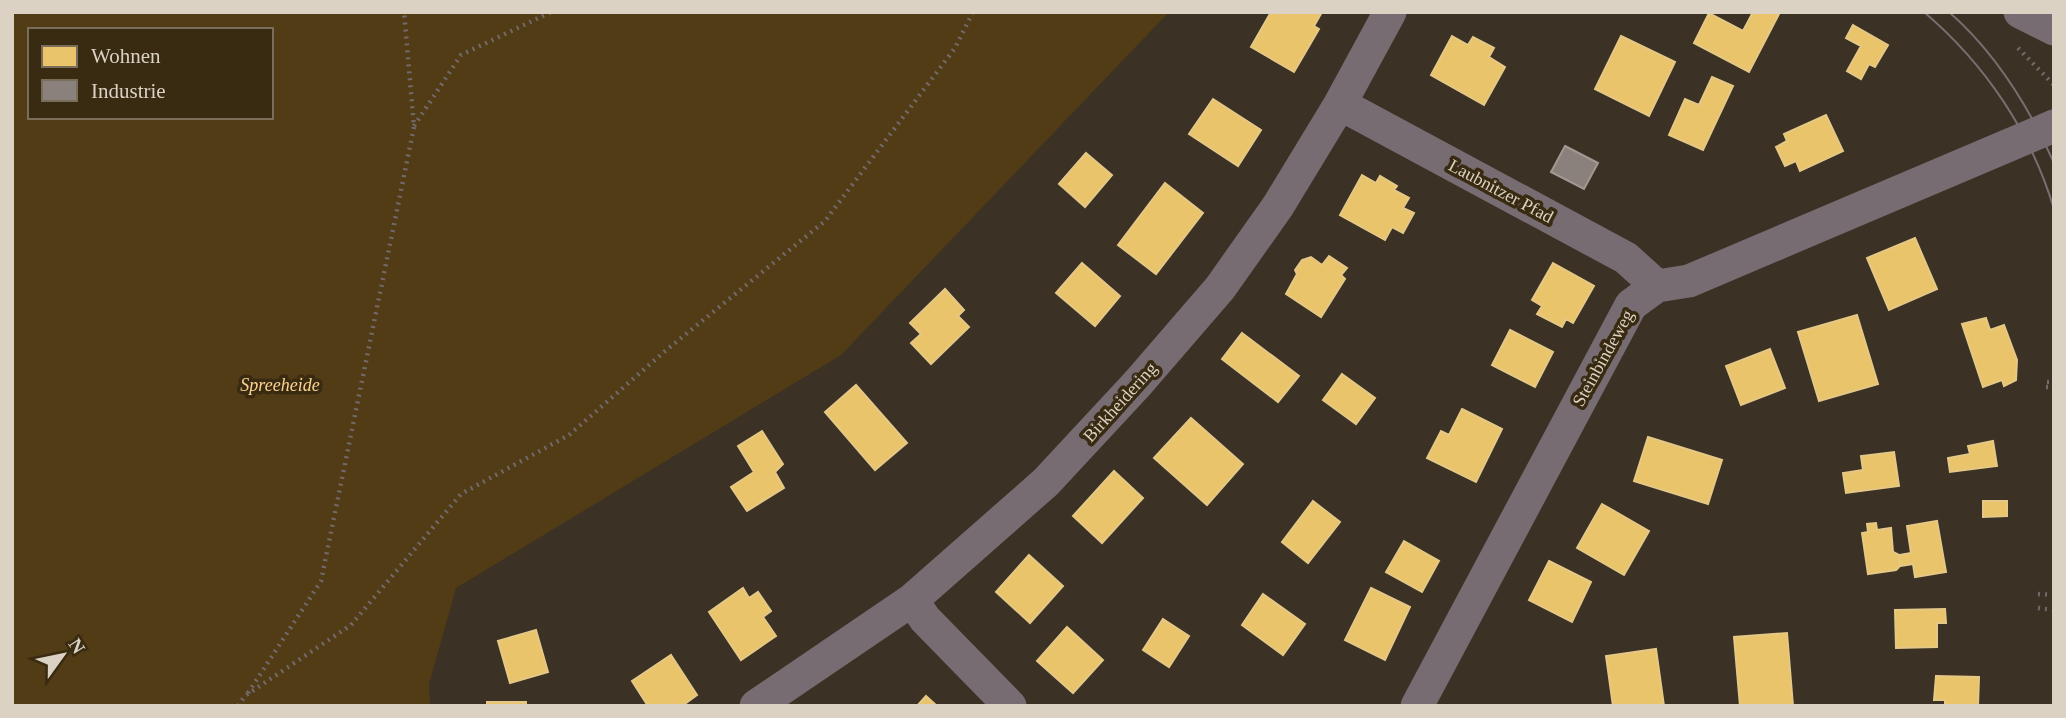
<svg xmlns="http://www.w3.org/2000/svg" width="2066" height="718" font-family="Georgia,serif">
<style>
.green{fill:#523c15;fill-rule:evenodd}
.homes{fill:#e9c46a;stroke:#e5c885;stroke-width:2}
.industry{fill:#8a817c;stroke:#a29991;stroke-width:2}
.lines{fill:none;stroke-linecap:round;stroke-linejoin:round}
.path{stroke:#71696a;stroke-width:4.5;stroke-dasharray:2 5;stroke-linecap:butt}
.minor{stroke:#766c72;stroke-width:33}
.tram{stroke:#766e6f;stroke-width:2}
.labels{text-anchor:middle;stroke-width:7;stroke-linejoin:round;paint-order:stroke}
.street-label{font-size:18px;fill:#dbd2c3;stroke:#392a12}
.park-label{font-size:18px;font-style:italic;fill:#fdd291;stroke:#392a12}
</style>
<rect width="100%" height="100%" fill="#3b3225"/>
<!-- green -->
<path class="green" d="M 12,12 L 1169,12 L 841,355 L 456,588 L 429,684 L 430,706 L 12,706 ZM 30,30 L 271,30 L 271,117 L 30,117 Z"/>
<!-- homes -->
<path class="homes" d="M 1271,12 L 1322,12 L 1314,26 L 1319,29 L 1294,72 L 1251,47 Z
M 1753,12 L 1780,12 L 1749,72 L 1694,43 L 1709,13 L 1743,31 Z
M 1853,25 L 1888,45 L 1875,67 L 1869,64 L 1861,79 L 1847,71 L 1861,46 L 1846,38 Z
M 1452,36 L 1468,45 L 1473,37 L 1494,48 L 1489,57 L 1505,67 L 1484,105 L 1431,75 Z
M 1621,36 L 1675,62 L 1649,116 L 1595,89 Z
M 1712,77 L 1733,86 L 1703,150 L 1669,135 L 1685,99 L 1699,105 Z
M 1213,99 L 1261,130 L 1238,166 L 1189,134 Z
M 1826,115 L 1843,151 L 1800,171 L 1796,161 L 1785,166 L 1776,147 L 1787,141 L 1784,134 Z
M 1086,153 L 1112,175 L 1085,207 L 1059,184 Z
M 1362,175 L 1376,183 L 1380,176 L 1397,186 L 1394,190 L 1409,198 L 1403,208 L 1414,213 L 1403,233 L 1392,227 L 1385,240 L 1340,215 Z
M 1165,183 L 1203,213 L 1156,274 L 1118,245 Z
M 1915,238 L 1937,289 L 1889,310 L 1867,258 Z
M 1329,256 L 1347,268 L 1341,275 L 1345,279 L 1321,317 L 1286,294 L 1297,274 L 1295,270 L 1302,260 L 1311,257 L 1322,265 Z
M 1082,263 L 1120,296 L 1095,326 L 1056,293 Z
M 1553,263 L 1594,286 L 1573,323 L 1566,319 L 1562,327 L 1537,314 L 1542,306 L 1532,300 Z
M 945,289 L 964,310 L 958,316 L 969,327 L 931,364 L 911,343 L 921,334 L 910,323 Z
M 1857,315 L 1878,384 L 1819,401 L 1798,332 Z
M 1986,318 L 1990,330 L 2004,325 L 2017,360 L 2016,380 L 2004,386 L 2002,380 L 1983,387 L 1962,324 Z
M 1510,330 L 1553,352 L 1535,387 L 1492,365 Z
M 1242,333 L 1299,376 L 1278,402 L 1222,359 Z
M 1770,349 L 1785,388 L 1741,405 L 1726,366 Z
M 1342,374 L 1375,398 L 1356,424 L 1323,400 Z
M 856,385 L 907,443 L 875,470 L 825,412 Z
M 1462,409 L 1502,429 L 1476,482 L 1427,458 L 1441,431 L 1449,435 Z
M 1191,418 L 1243,464 L 1207,505 L 1154,458 Z
M 762,431 L 783,464 L 775,472 L 784,488 L 747,511 L 731,487 L 754,472 L 738,446 Z
M 1648,437 L 1722,460 L 1708,504 L 1634,481 Z
M 1993,441 L 1997,466 L 1950,472 L 1948,458 L 1970,454 L 1968,446 Z
M 1894,452 L 1899,486 L 1846,493 L 1843,473 L 1863,470 L 1861,456 Z
M 1114,471 L 1143,498 L 1102,543 L 1073,516 Z
M 1313,501 L 1340,522 L 1308,563 L 1282,542 Z
M 1983,501 L 2007,501 L 2007,516 L 1983,517 Z
M 1602,504 L 1649,531 L 1624,575 L 1577,548 Z
M 1937,521 L 1946,572 L 1915,577 L 1913,564 L 1900,566 L 1899,555 L 1911,553 L 1907,526 Z
M 1876,523 L 1877,530 L 1891,528 L 1893,552 L 1899,555 L 1900,566 L 1896,570 L 1868,574 L 1862,533 L 1868,532 L 1867,524 Z
M 1404,541 L 1439,561 L 1422,592 L 1386,572 Z
M 1029,555 L 1063,586 L 1030,623 L 996,592 Z
M 1549,561 L 1591,582 L 1572,622 L 1529,600 Z
M 743,588 L 749,598 L 758,592 L 771,611 L 763,617 L 776,636 L 741,660 L 709,612 Z
M 1371,588 L 1410,607 L 1385,660 L 1345,640 Z
M 1263,594 L 1305,624 L 1283,655 L 1242,625 Z
M 1945,609 L 1946,623 L 1937,623 L 1937,647 L 1896,648 L 1895,610 Z
M 1163,619 L 1189,636 L 1169,667 L 1143,650 Z
M 1067,627 L 1103,660 L 1073,693 L 1037,661 Z
M 536,630 L 548,672 L 510,683 L 498,641 Z
M 1787,633 L 1793,706 L 1740,706 L 1734,637 Z
M 1656,649 L 1664,706 L 1613,706 L 1606,656 Z
M 671,655 L 697,695 L 682,706 L 648,706 L 632,681 Z
M 1936,676 L 1979,677 L 1978,706 L 1945,706 L 1945,700 L 1934,700 Z
M 926,696 L 937,706 L 917,706 Z
M 487,702 L 526,702 L 526,706 L 487,706 Z"/>
<!-- industry -->
<path class="industry" d="M 1565,146 L 1598,163 L 1584,189 L 1551,172 Z"/>
<g class="lines">
<!-- path -->
<path class="path" d="M 2018,48 L 2054,85
M 414,126 L 461,55 L 551,12
M 2047,382 L 2054,382
M 2046,387 L 2054,387
M 2038,594 L 2053,595
M 2038,608 L 2054,610
M 248,693 L 321,581 L 414,127 L 404,12
M 238,706 L 245,696 L 351,625 L 461,494 L 569,435 L 664,352 L 825,221 L 955,48 L 973,12"/>
<!-- minor -->
<path class="minor" d="M 2020,12 L 2054,29
M 1340,104 L 1626,258 L 1657,286
M 912,600 L 925,619 L 1010,706
M 756,706 L 912,600 L 1046,482 L 1138,383 L 1220,288 L 1278,206 L 1340,104 L 1390,12
M 1417,706 L 1631,305 L 1657,286 L 1689,281 L 2054,126"/>
<!-- tram -->
<path class="tram" d="M 1924,12 C 1985,64 2031,132 2054,209
M 1949,12 C 1996,53 2029,107 2054,163"/>
</g>
<g class="labels">
<!-- street labels -->
<g class="street-label">
<text transform="translate(1501 191) rotate(28)" y="6">Laubnitzer Pfad</text>
<text transform="translate(1603 358) rotate(-61)" y="6">Steinbindeweg</text>
<text transform="translate(1120 402) rotate(-48)" y="6">Birkheidering</text>
</g>
<!-- park labels -->
<g class="park-label">
<text x="280" y="391">Spreeheide</text>
</g>
</g>
<!-- border -->
<rect width="2066" height="718" fill="none" stroke="#dbd2c3" stroke-width="28"/>
<!-- legend -->
<rect x="28" y="28" width="245" height="91" fill="#392a12" stroke="#7a6d59" stroke-width="2"/>
<rect x="42" y="46" width="35" height="21" fill="#e9c46a" stroke="#7a6d59" stroke-width="2"/>
<text x="91" y="63" font-size="21" fill="#dbd2c3">Wohnen</text>
<rect x="42" y="80" width="35" height="21" fill="#8a817c" stroke="#7a6d59" stroke-width="2"/>
<text x="91" y="98" font-size="21" fill="#dbd2c3">Industrie</text>
<!-- north arrow -->
<g transform="translate(63 655) rotate(57)" stroke="#392a12" stroke-width="5" paint-order="stroke">
<path d="M0-5L12 26L0 18L-12 26Z" fill="#dbd2c3"/>
<text y="-10" font-size="19" font-weight="bold" text-anchor="middle" fill="#dbd2c3">N</text>
</g>
</svg>
